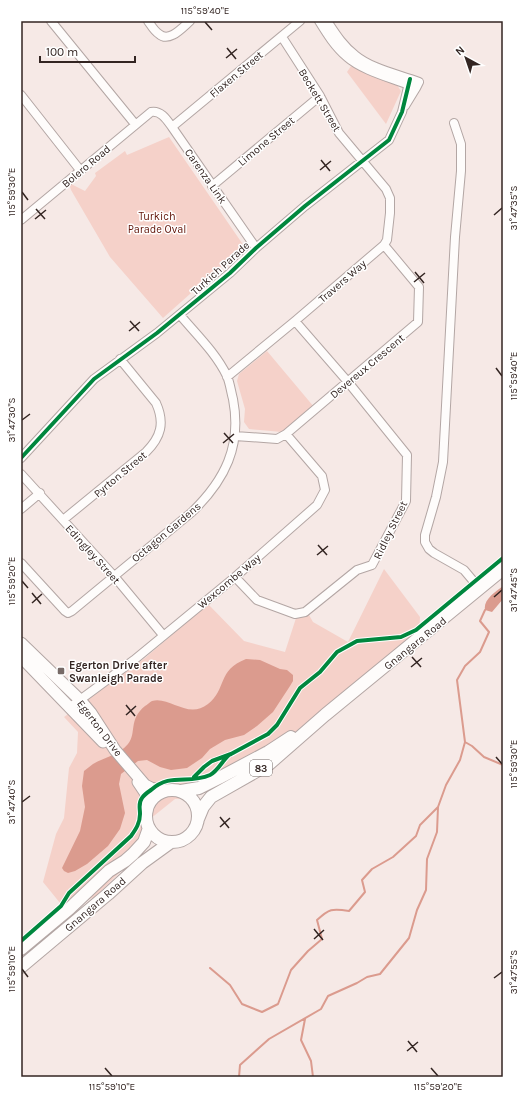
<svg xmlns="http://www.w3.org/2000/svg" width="524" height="1098" font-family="Karla,sans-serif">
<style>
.green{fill:#f5d1c9}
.water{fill:#db9b8e}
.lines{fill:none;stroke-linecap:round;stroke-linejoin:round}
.stream{stroke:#db9b8e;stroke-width:2}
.street-casing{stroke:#b3a6a4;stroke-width:10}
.secondary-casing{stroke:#b3a6a4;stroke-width:13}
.primary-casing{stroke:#b3a6a4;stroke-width:14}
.street{stroke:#fefcfb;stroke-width:8}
.secondary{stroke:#fefcfb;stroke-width:11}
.primary{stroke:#fefcfb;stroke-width:12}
.cycleway-casing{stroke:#fff;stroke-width:6}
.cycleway{stroke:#00873e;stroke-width:4}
.ticks{fill:none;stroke:#332522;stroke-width:1.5}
.poi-dot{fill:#776a67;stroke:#fff;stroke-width:1.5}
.labels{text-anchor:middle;stroke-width:3;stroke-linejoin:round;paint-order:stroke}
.shield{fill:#fff;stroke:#706664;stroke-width:1}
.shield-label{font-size:10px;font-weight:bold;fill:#332522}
.street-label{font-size:11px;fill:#332522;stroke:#fff}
.park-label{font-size:11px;fill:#601206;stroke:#fff}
.poi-label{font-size:11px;font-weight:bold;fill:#332522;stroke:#fff;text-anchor:start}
.neatline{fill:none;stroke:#332522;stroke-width:1.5}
.ticks-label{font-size:10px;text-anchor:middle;fill:#332522}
</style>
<rect width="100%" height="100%" fill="#f6e9e6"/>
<!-- green -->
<path class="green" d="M 351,66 L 397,85 L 401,91 L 386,124 L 347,72 Z
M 169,137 L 244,246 L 163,318 L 110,257 L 71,190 L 69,183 L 85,191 L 96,176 L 95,173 L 125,151 L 127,155 Z
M 267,351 L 314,407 L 282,432 L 249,429 L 244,422 L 245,409 L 237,381 L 239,374 Z
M 384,569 L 420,617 L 419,634 L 310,724 L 211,789 L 190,798 L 175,799 L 150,819 L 149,828 L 133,854 L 118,874 L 95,897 L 75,904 L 60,903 L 43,882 L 56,834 L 64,818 L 69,768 L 77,753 L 78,732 L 64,717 L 145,658 L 208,604 L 244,641 L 285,652 L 297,615 L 309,615 L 313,622 L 348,642 Z"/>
<!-- water -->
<path class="water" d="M 503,586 L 503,599 L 492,612 L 485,610 C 483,600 495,592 503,586 Z
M 246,659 L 260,660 L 280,669 L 287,670 L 293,675 L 293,681 L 290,686 L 273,712 L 257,726 L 244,735 L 225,740 L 210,749 L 202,758 L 187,768 L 171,770 L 160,767 L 147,760 L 138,761 L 121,774 L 119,784 L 125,813 L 120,829 L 108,846 L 87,864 L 75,871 L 68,873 L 64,871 L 62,868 L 80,831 L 85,807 L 82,786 L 84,771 C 87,769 90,766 93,764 C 105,757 119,755 128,744 C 137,733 128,720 145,706 C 147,705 150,702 152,701 C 170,696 188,720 208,704 C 227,689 217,670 246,659 Z"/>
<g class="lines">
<!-- stream -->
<path class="stream" d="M 465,742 L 472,746 L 484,757 L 503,765
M 210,968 L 230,985 L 242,1004 L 262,1012 L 278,1004 L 291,970 L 308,951 L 322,939 L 317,920 C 329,909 332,908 349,911 L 365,892 L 362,880 L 372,869 L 393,857 L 416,836 L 420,825 L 438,807 L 446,785 L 460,760 L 465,742 L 457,680 L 465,666 L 480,652 L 489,632 L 480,621 L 485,610
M 305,1019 L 301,1040 L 311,1061 L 313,1077
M 239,1077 L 240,1065 L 269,1039 L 321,1009 L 328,996 L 357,983 L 367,977 L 380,974 L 409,938 L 417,910 L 426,890 L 427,859 L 437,832 L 438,807"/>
<!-- street casing -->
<g class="street-casing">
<path id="street" d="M 51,21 L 135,124
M 148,21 C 151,25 154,31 159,34 C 169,43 182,28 190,21
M 319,21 C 327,34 335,47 347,57 C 363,71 392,78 411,86
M 327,21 C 335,33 343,46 355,55 C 372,69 398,74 419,82 L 416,88 L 405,106
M 21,95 L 80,170
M 454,123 L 461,144 L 461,171 L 455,237 L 443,462 L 436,497 L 425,535 L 425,542 L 429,549 L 434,553 L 464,570 L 480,589
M 172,127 L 300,21
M 212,186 L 320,96
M 21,220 L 151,112 C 161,110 167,120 172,127 L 256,248
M 227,377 L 295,321 L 384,245 L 387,240 L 390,213 L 390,198 L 386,189 L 339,133 L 320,96 L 282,37
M 235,436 L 277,439 L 286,434 L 418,322 L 419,287 L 384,245
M 21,458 L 94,379 L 157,333 L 230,273 L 256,248 L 305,206 L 389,140 L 402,112 L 410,79
M 21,474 L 114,576 L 163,635
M 21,509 L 40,493
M 63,520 L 146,452 C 161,437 165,423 156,403 L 120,359
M 21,563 L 65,611 L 68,613 L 72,611 L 192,512 C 225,480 242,446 233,399 C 231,392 230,383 227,376 C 216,353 196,334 180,315
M 235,577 L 257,600 L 295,614 L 305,612 L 357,570 L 372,565 L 406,501 L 407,455 L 348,382 L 295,321
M 69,708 L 134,660 L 235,577 L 317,505 L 325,490 L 322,476 L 286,434"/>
</g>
<!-- secondary casing -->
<g class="secondary-casing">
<path id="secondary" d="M 21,643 L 80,700 L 91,713 L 115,750 L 145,785 L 151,788 L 163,791
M 21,657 L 103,742
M 138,782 L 146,794 L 147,811"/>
</g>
<!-- primary casing -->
<g class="primary-casing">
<path id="primary" d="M146 816a26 26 0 1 1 52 0a26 26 0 1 1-52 0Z
M 181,791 L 199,788 L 219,778 L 268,752 L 291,737
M 198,819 L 203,807 L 211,797 L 269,764 L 325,715 L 503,569
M 21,949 L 69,909 L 109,871 L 125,861 L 133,854 L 144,842 L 149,828
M 21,967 L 108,894 L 142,863 L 171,842"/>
</g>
<!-- street -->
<use href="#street" class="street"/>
<!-- secondary -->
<use href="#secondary" class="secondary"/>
<!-- primary -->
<use href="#primary" class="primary"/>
<!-- cycleway casing -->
<g class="cycleway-casing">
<path id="cycleway" d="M 21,458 L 94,379 L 157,333 L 230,273 L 256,248 L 305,206 L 389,140 L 402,112 L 410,79
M 194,777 L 204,767 L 212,761 L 231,754 L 268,734 L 277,725 L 300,688 L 320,672 L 337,652 L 357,641 L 401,637 L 416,630 L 503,558
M 21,941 L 61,906 L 69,893 L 131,836 C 136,829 140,823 140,814 C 140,808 138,803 142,798 C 144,795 148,792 151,790 C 171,772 188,785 210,775 C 218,771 222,761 229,755"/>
</g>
<!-- cycleway -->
<use href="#cycleway" class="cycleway"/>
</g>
<!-- ticks -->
<path class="ticks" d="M 205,22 L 212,30M 227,48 L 236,59M 226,58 L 237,49M 321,160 L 330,171M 320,170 L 331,161M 22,192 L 28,200M 36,209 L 45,219M 494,215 L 502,208M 35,219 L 46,210M 415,272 L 424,283M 414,282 L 425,273M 130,321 L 139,331M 129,331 L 140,322M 496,368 L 502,376M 22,420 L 30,414M 224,433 L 233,443M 223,443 L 234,434M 318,545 L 327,555M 317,555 L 328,546M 22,581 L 28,588M 32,593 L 41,604M 494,597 L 502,590M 32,603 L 42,594M 412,657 L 421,667M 411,667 L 422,658M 126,705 L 135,716M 126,715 L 136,706M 496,757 L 502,764M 22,802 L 30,796M 220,817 L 229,828M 220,827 L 230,818M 314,929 L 323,940M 314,939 L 324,930M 22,969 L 28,977M 494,978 L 502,972M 408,1041 L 417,1052M 407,1051 L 418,1042M 105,1068 L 112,1076M 431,1068 L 438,1076"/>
<!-- markers -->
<rect class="poi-dot" x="57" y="667" width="8" height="8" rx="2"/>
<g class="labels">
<!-- shield labels -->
<rect class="shield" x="250" y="760" width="22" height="16" rx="3"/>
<g class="shield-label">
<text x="261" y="772">83</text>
</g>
<!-- street labels -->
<g class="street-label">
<text transform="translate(236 74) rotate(-40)" y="4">Flaxen Street</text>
<text transform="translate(320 100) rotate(59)" y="4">Beckett Street</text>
<text transform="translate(266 141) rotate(-40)" y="4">Limone Street</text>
<text transform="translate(86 166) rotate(-40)" y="4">Bolero Road</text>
<text transform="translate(206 176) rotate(55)" y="4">Carenza Link</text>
<text transform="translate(220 268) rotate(-42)" y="4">Turkich Parade</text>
<text transform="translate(342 281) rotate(-41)" y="4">Travers Way</text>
<text transform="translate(367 366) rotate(-40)" y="4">Devereux Crescent</text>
<text transform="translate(120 474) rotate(-40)" y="4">Pyrton Street</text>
<text transform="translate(390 530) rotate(-64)" y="4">Ridley Street</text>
<text transform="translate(166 532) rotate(-40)" y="4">Octagon Gardens</text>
<text transform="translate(93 554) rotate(48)" y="4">Edingley Street</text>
<text transform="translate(229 581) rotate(-40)" y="4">Wexcombe Way</text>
<text transform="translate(415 643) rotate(-39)" y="4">Gnangara Road</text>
<text transform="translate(100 728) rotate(53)" y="4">Egerton Drive</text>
<text transform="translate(95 904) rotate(-41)" y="4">Gnangara Road</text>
</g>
<!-- park labels -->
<g class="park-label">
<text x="157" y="220">Turkich<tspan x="157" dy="13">Parade Oval</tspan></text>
</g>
<!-- poi labels -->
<g class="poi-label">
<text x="69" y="669">Egerton Drive after<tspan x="69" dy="13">Swanleigh Parade</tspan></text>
</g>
</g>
<!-- border -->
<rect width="524" height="1098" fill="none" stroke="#ffffff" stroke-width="44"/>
<!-- north arrow -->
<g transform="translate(466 58) rotate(320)" stroke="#ffffff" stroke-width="3" paint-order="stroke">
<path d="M0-3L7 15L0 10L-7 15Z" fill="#332522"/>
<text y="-6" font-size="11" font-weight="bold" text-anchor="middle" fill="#332522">N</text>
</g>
<!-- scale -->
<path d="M40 56v6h95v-6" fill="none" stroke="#332522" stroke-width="2"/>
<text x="46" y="56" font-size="12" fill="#332522" stroke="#ffffff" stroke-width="3" paint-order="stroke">100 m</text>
<rect x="22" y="22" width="480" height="1054" class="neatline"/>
<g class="ticks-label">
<text x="205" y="14">115°59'40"E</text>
<text transform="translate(11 192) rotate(-90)" y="4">115°59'30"E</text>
<text transform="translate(513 208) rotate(-90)" y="4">31°47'35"S</text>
<text transform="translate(513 376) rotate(-90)" y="4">115°59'40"E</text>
<text transform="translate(11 420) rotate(-90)" y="4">31°47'30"S</text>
<text transform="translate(11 581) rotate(-90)" y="4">115°59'20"E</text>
<text transform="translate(513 590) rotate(-90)" y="4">31°47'45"S</text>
<text transform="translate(513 764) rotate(-90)" y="4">115°59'30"E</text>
<text transform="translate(11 802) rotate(-90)" y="4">31°47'40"S</text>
<text transform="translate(11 969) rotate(-90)" y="4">115°59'10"E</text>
<text transform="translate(513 972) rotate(-90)" y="4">31°47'55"S</text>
<text x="112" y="1090">115°59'10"E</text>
<text x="438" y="1090">115°59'20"E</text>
</g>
</svg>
